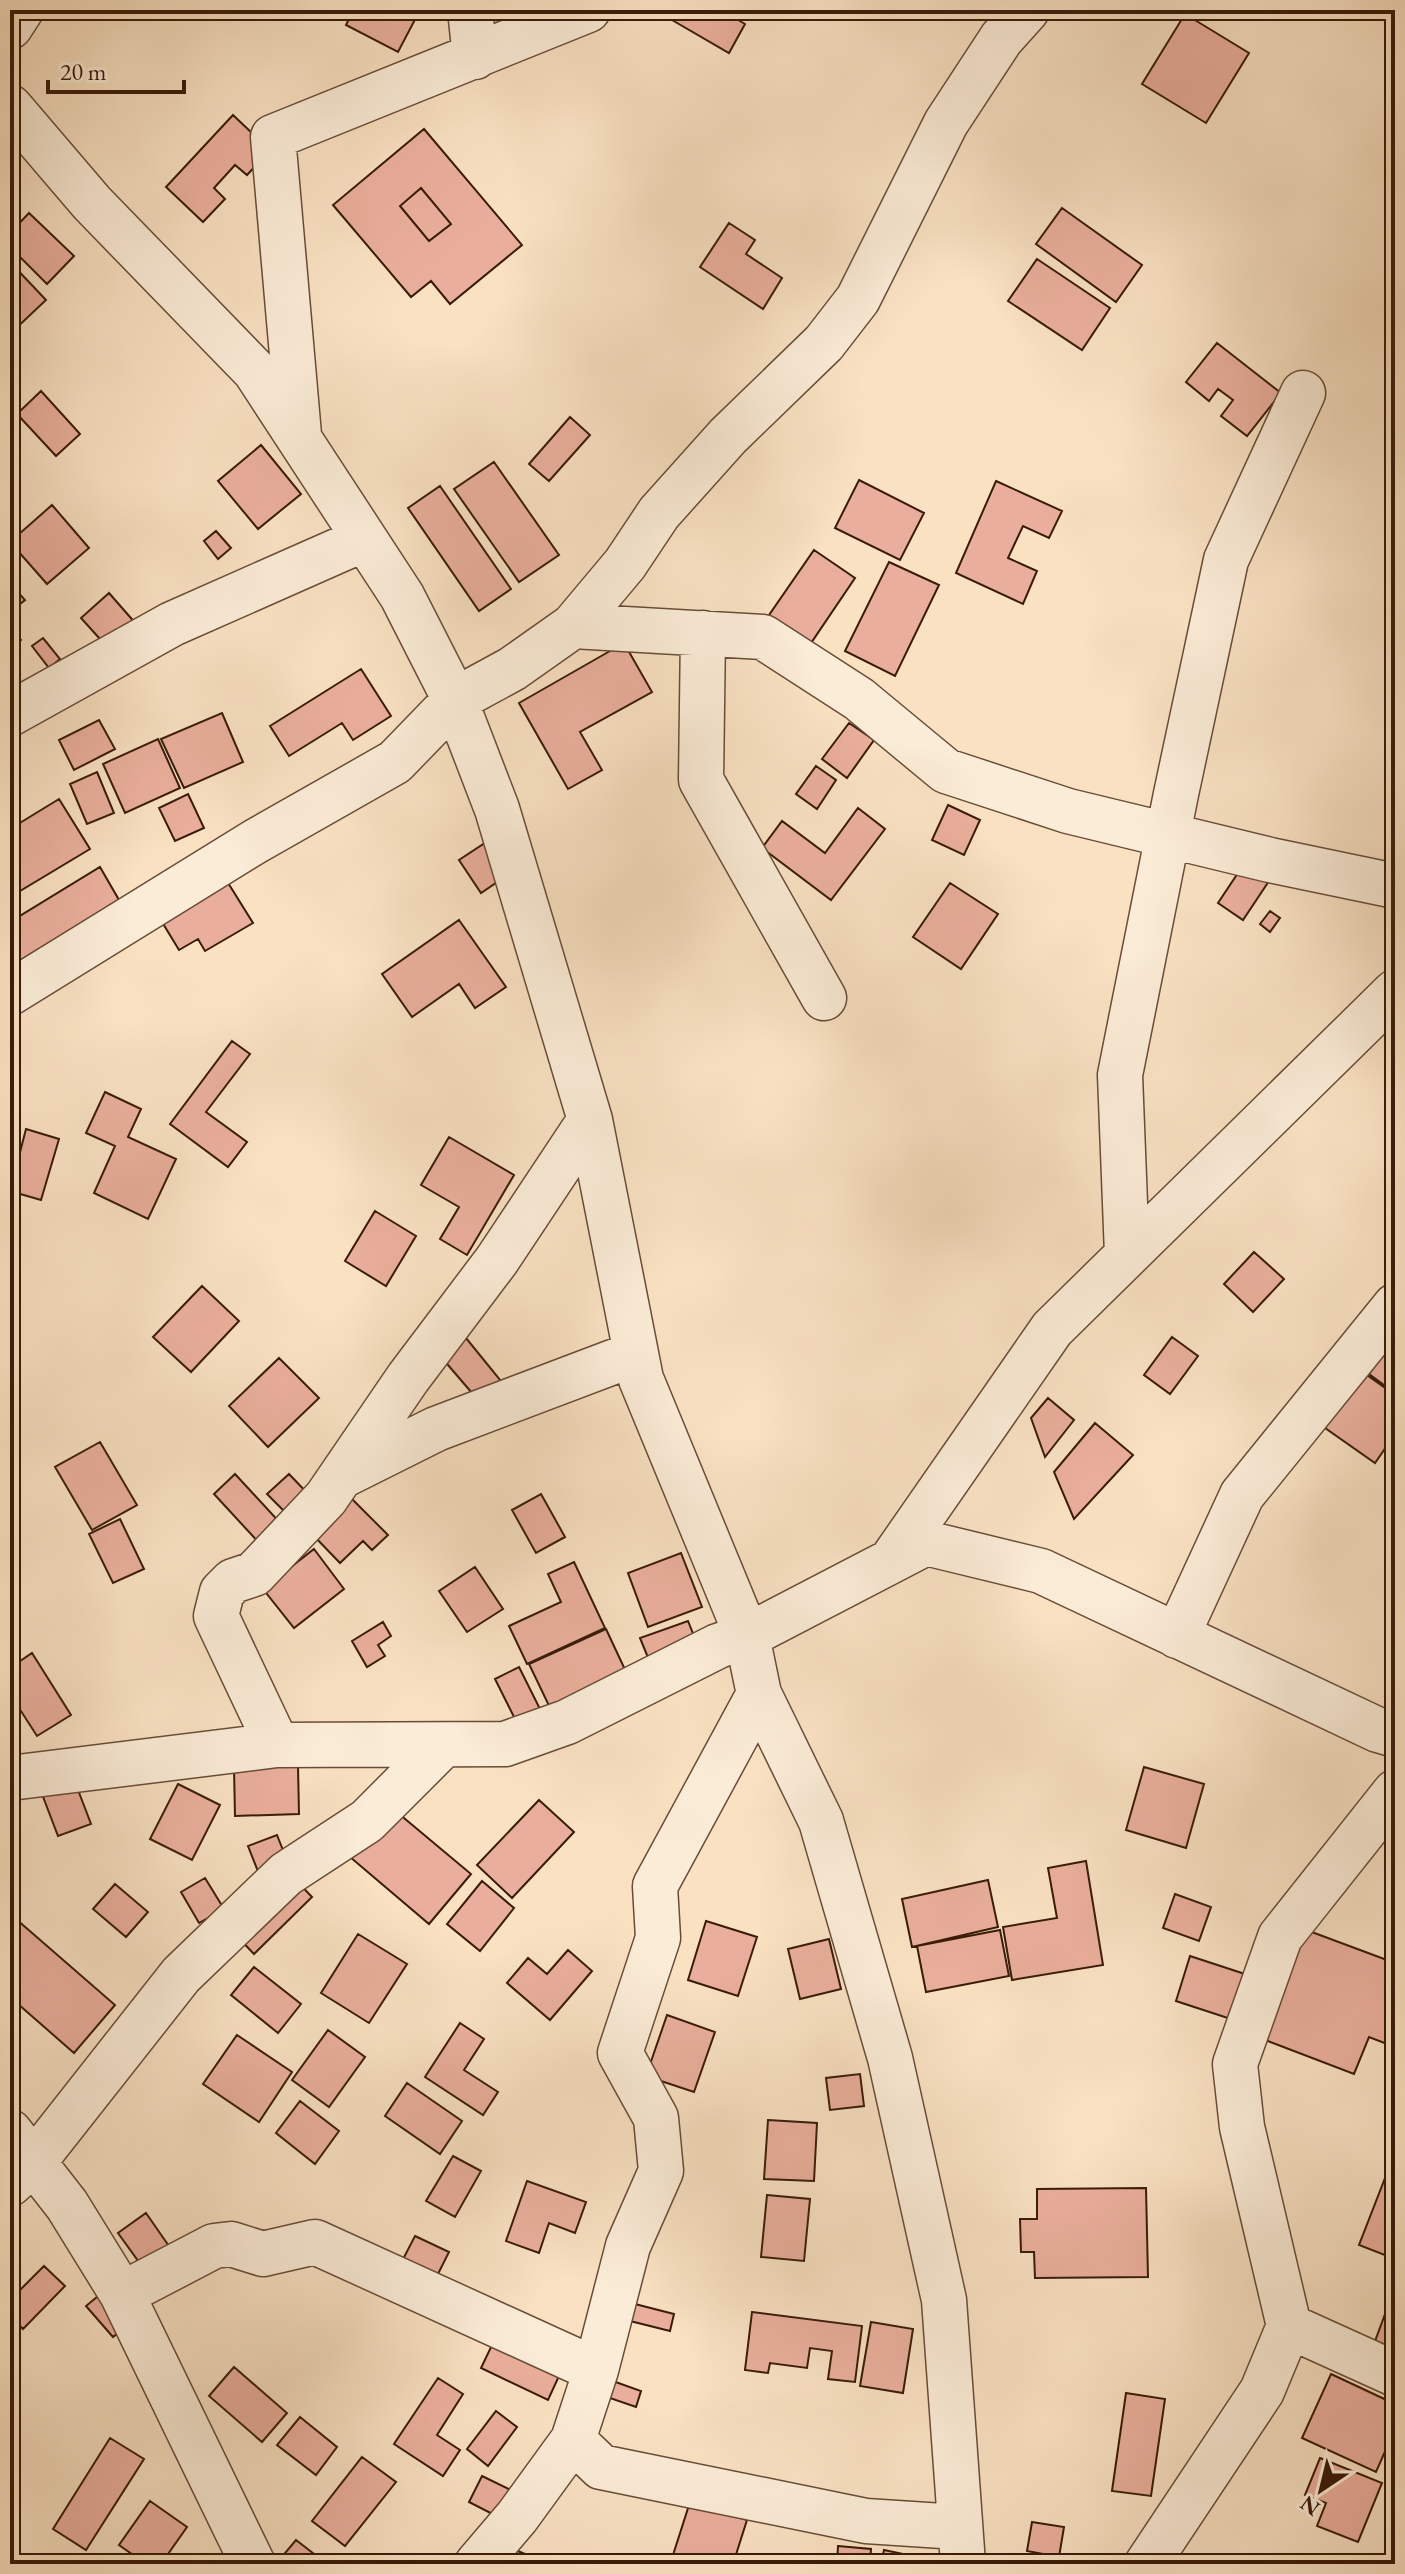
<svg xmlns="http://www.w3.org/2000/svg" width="1405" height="2574" font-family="'EB Garamond',serif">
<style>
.building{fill:#eaaf9c;stroke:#391b09;stroke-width:2;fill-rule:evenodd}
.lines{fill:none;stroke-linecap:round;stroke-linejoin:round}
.minor-casing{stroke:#694c37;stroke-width:47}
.minor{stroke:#fbecd7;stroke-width:44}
</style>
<rect width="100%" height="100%" fill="#f9e1c2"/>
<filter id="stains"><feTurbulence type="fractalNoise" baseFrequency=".0025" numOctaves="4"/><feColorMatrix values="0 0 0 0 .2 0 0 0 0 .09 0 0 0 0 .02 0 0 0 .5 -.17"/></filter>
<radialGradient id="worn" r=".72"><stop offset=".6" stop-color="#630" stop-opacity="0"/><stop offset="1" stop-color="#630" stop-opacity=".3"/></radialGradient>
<!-- building -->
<path class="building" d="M 353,10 L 420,10 L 398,52 L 346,25 Z
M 678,10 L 721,10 L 745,24 L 729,53 L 672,20 Z
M 1185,14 L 1249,53 L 1206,123 L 1142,84 Z
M 233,115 L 270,150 L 247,175 L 235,165 L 214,188 L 225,199 L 203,222 L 166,187 Z
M 424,129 L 522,245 L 450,304 L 431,281 L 411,297 L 333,205 ZM 421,188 L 451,224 L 429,241 L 400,206 Z
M 421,188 L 451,224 L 429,241 L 400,206 Z
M 1062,208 L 1142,265 L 1116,302 L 1036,244 Z
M 29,213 L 74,256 L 47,284 L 10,247 L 10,233 Z
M 729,223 L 755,240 L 746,254 L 782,278 L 763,309 L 700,267 Z
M 1037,259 L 1110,308 L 1082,350 L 1008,301 Z
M 10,262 L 46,300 L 10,334 Z
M 1217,343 L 1281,393 L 1247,436 L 1221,416 L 1233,400 L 1218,389 L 1209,401 L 1186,382 Z
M 41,391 L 80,434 L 56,456 L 17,414 Z
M 570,417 L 590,435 L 549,481 L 529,464 Z
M 261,445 L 301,494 L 258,529 L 218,481 Z
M 494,462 L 559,555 L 519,582 L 454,489 Z
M 859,480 L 924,513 L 900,560 L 835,528 Z
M 996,481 L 1062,511 L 1049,538 L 1023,526 L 1008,558 L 1037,571 L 1023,604 L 956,573 Z
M 440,486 L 511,589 L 479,611 L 408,508 Z
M 52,505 L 89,548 L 47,584 L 10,542 Z
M 216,531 L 231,548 L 218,559 L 204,541 Z
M 814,550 L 855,578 L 809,646 L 767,618 Z
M 889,562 L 939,585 L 895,676 L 845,651 Z
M 10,583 L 25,600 L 10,612 Z
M 109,593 L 137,625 L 109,649 L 81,618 Z
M 10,627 L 21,640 L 10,650 Z
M 43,638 L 60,659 L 49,668 L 32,646 Z
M 624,643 L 652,692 L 580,732 L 602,770 L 568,789 L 519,703 Z
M 361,669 L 391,716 L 353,740 L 342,723 L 289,756 L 270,726 Z
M 222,713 L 243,762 L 184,788 L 161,739 Z
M 99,720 L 115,749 L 74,770 L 59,740 Z
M 849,723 L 874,740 L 847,778 L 822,759 Z
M 158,739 L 180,788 L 125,813 L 103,764 Z
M 816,766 L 836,780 L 817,809 L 796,794 Z
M 10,767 L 20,782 L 10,789 Z
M 97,772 L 114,813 L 87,824 L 70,784 Z
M 188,794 L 204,828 L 175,841 L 159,808 Z
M 59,799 L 90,849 L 10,897 L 10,829 Z
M 948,805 L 980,820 L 964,855 L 932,840 Z
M 858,808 L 885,829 L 831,900 L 762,848 L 782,821 L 825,853 Z
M 488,841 L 509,874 L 481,893 L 459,860 Z
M 1248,858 L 1273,875 L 1243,920 L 1218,903 Z
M 100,867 L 119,900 L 11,966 L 10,915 L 13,920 Z
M 225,878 L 253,923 L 205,951 L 198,939 L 179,950 L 159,917 Z
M 950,883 L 998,914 L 961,969 L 913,937 Z
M 1270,911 L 1280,918 L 1270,932 L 1260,924 Z
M 459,920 L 506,987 L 475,1008 L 459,984 L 412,1017 L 382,974 Z
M 232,1041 L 250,1054 L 206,1112 L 247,1142 L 228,1167 L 170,1124 Z
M 105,1092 L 141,1109 L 128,1137 L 176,1159 L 148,1219 L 94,1193 L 115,1146 L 86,1133 Z
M 26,1129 L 59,1139 L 41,1200 L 10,1191 Z
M 449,1137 L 514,1175 L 467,1255 L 440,1239 L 459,1207 L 421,1185 Z
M 375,1211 L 416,1236 L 386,1286 L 345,1261 Z
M 1254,1252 L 1284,1279 L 1253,1312 L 1224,1284 Z
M 202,1286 L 239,1321 L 191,1372 L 153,1337 Z
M 1172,1337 L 1198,1356 L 1170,1394 L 1144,1375 Z
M 466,1338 L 501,1381 L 478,1400 L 442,1358 Z
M 1390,1344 L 1395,1348 L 1395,1393 L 1369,1374 Z
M 279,1358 L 319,1398 L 268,1447 L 229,1406 Z
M 1357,1368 L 1395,1395 L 1395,1434 L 1375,1463 L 1318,1423 Z
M 1048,1398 L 1074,1420 L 1045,1457 L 1031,1418 Z
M 1095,1423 L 1133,1455 L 1074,1519 L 1054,1472 Z
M 100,1442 L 137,1505 L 92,1530 L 55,1467 Z
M 235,1474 L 283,1526 L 261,1545 L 214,1494 Z
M 289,1474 L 310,1496 L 289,1516 L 267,1494 Z
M 541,1494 L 565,1537 L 536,1553 L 512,1510 Z
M 351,1498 L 388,1535 L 372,1550 L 363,1541 L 340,1563 L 313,1535 Z
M 120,1519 L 144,1569 L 113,1583 L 89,1534 Z
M 314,1549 L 344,1589 L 294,1628 L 263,1589 Z
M 681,1553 L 702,1607 L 648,1627 L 628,1573 Z
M 574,1562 L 605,1628 L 527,1664 L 509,1626 L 561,1602 L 548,1574 Z
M 475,1567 L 503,1609 L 467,1632 L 439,1591 Z
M 688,1621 L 698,1646 L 651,1665 L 640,1638 Z
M 383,1622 L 391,1636 L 378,1645 L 385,1656 L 367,1667 L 352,1641 Z
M 606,1629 L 628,1676 L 552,1712 L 529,1664 Z
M 32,1653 L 71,1715 L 37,1736 L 10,1694 L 10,1668 Z
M 519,1667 L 540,1709 L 516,1721 L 495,1679 Z
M 298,1766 L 299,1814 L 235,1816 L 234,1768 Z
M 1144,1767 L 1204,1784 L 1186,1848 L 1126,1830 Z
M 75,1782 L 91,1824 L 58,1836 L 42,1794 Z
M 178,1784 L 220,1805 L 192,1860 L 150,1839 Z
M 539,1800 L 574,1832 L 512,1898 L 477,1865 Z
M 392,1808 L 471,1874 L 429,1924 L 350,1857 Z
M 277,1835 L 288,1863 L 259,1874 L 248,1846 Z
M 1086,1861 L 1103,1965 L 1012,1980 L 1003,1927 L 1057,1918 L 1048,1868 Z
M 292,1876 L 312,1897 L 254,1954 L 234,1933 Z
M 205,1878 L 224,1909 L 199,1923 L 181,1892 Z
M 988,1880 L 998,1927 L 912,1947 L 902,1899 Z
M 482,1881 L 514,1908 L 480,1951 L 447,1924 Z
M 115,1884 L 148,1912 L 126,1937 L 93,1909 Z
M 1175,1894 L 1211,1907 L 1199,1941 L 1163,1928 Z
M 16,1919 L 115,2005 L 74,2053 L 10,1997 L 10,1926 Z
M 706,1921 L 757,1937 L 738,1996 L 688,1980 Z
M 1301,1928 L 1395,1963 L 1395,2047 L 1369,2037 L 1354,2074 L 1260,2038 Z
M 1000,1930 L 1009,1976 L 926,1992 L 917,1946 Z
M 358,1934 L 407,1964 L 369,2023 L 321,1993 Z
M 829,1939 L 841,1989 L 800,1999 L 788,1949 Z
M 568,1950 L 592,1971 L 550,2020 L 507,1983 L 528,1958 L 547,1974 Z
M 1190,1956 L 1257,1978 L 1243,2023 L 1176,2001 Z
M 254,1967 L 301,2004 L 278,2033 L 231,1995 Z
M 667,2015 L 715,2032 L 694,2092 L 646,2076 Z
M 460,2023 L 484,2039 L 464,2070 L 498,2092 L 483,2115 L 425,2077 Z
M 328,2030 L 365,2057 L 329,2107 L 292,2080 Z
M 237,2035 L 292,2072 L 259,2122 L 203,2084 Z
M 860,2074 L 864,2106 L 830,2110 L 826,2078 Z
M 407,2083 L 462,2121 L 440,2154 L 385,2116 Z
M 300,2101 L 339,2131 L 315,2164 L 276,2133 Z
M 768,2120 L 817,2123 L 814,2181 L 764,2179 Z
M 453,2156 L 481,2171 L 455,2217 L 426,2201 Z
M 1387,2173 L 1395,2176 L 1395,2259 L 1359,2245 Z
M 527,2181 L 586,2202 L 575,2233 L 549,2223 L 539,2253 L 506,2241 Z
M 1146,2188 L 1148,2277 L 1035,2278 L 1034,2252 L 1021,2252 L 1020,2219 L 1037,2219 L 1037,2189 Z
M 767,2195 L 810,2199 L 804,2261 L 761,2257 Z
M 146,2213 L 171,2249 L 144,2269 L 118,2233 Z
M 415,2236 L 449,2252 L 435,2280 L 401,2263 Z
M 44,2266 L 65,2286 L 23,2329 L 10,2316 L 10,2300 Z
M 1395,2287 L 1395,2352 L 1374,2344 Z
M 103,2292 L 130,2323 L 113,2337 L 86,2306 Z
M 635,2304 L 674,2314 L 670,2331 L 630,2321 Z
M 752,2312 L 862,2326 L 855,2382 L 828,2379 L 832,2351 L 810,2348 L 807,2368 L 770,2363 L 768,2373 L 745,2370 Z
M 871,2322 L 913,2329 L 903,2393 L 860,2386 Z
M 492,2345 L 559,2376 L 548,2400 L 481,2368 Z
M 234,2367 L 287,2413 L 262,2442 L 209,2396 Z
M 1331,2374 L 1395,2404 L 1395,2429 L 1376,2472 L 1302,2438 Z
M 438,2378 L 463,2394 L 437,2435 L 460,2450 L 443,2476 L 394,2444 Z
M 610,2380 L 641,2391 L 636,2407 L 604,2396 Z
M 1126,2393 L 1165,2399 L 1151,2496 L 1112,2491 Z
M 496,2411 L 517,2427 L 488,2466 L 467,2449 Z
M 300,2417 L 337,2447 L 316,2475 L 277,2445 Z
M 110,2438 L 144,2459 L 86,2550 L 53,2529 Z
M 362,2457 L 396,2482 L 345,2546 L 312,2521 Z
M 1320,2458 L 1382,2483 L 1358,2542 L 1317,2526 L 1326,2503 L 1305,2495 Z
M 482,2476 L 517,2493 L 504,2520 L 469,2502 Z
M 150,2501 L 187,2527 L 161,2564 L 146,2564 L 119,2545 Z
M 690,2502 L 747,2520 L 733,2564 L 701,2564 L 673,2555 Z
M 1032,2522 L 1064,2527 L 1059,2557 L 1027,2551 Z
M 296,2540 L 327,2564 L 283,2564 L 280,2559 Z
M 838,2546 L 871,2549 L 870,2564 L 837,2564 Z
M 513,2549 L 549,2564 L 507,2564 Z
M 884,2550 L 908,2555 L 907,2564 L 881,2564 Z"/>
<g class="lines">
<!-- minor casing -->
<g class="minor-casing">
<path id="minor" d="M 470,10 L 475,57
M 10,27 L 21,10
M 10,107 L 92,203 L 255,371 L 402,596 L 455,700 L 472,744 L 497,809 L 590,1120 L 641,1379 L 747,1636 L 759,1694 L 821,1821 L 890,2058 L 944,2300 L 963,2564
M 299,435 L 273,137 L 588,10
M 573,626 L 763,637 L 859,699 L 946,771 L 1068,811 L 1270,860 L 1395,886
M 703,633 L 701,780 L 824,998
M 10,714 L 172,624 L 362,540
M 10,993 L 256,841 L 395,762 L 455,700 L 512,669 L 573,626 L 625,564 L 659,513 L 728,436 L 824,343 L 858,299 L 946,123 L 1001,39 L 1027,10
M 1127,1255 L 1120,1075 L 1176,794 L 1226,560 L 1303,393
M 344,1475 L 436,1429 L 634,1354
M 891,1561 L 1052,1329 L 1395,992
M 1177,1636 L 1242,1495 L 1395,1306
M 277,1745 L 216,1616 L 222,1592 L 233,1581 L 254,1574 L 326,1498 L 408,1378 L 497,1260 L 590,1120
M 10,1778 L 277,1745 L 505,1744 L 567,1722 L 718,1646 L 747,1636 L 926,1543 L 1041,1571 L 1378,1730 L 1395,1735
M 10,2132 L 67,2205 L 122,2294 L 253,2564
M 10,2184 L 33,2163 L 181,1975 L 286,1874 L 367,1821 L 443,1745
M 122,2294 L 214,2246 L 231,2244 L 263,2254 L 315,2242 L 596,2370
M 1289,2326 L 1395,2374
M 573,2440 L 601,2467 L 866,2521 L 958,2527
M 477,2564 L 517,2517 L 573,2440 L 596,2370 L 628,2246 L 661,2171 L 656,2118 L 620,2053 L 658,1938 L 655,1886 L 759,1694
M 1147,2564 L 1262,2391 L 1289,2326 L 1242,2127 L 1235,2064 L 1280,1937 L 1395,1792"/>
</g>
<!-- minor -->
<use href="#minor" class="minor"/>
</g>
<!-- margin -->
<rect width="1405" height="2574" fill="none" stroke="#f9e1c2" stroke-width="40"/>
<rect x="12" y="12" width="1381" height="2550" fill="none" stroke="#391b09" stroke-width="4"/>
<rect x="20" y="20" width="1365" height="2534" fill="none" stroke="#391b09" stroke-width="2"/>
<!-- north arrow -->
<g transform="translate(1321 2490) rotate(215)" stroke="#fbecd7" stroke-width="6" paint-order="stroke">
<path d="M0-6L14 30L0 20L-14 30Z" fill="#391b09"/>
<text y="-12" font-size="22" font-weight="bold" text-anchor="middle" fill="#391b09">N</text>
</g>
<!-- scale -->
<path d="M48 80v12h136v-12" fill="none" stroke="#391b09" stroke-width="4"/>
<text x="60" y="80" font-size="24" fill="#391b09" stroke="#fbecd7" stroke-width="6" paint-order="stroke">20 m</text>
<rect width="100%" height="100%" filter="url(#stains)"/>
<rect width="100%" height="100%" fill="url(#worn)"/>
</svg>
